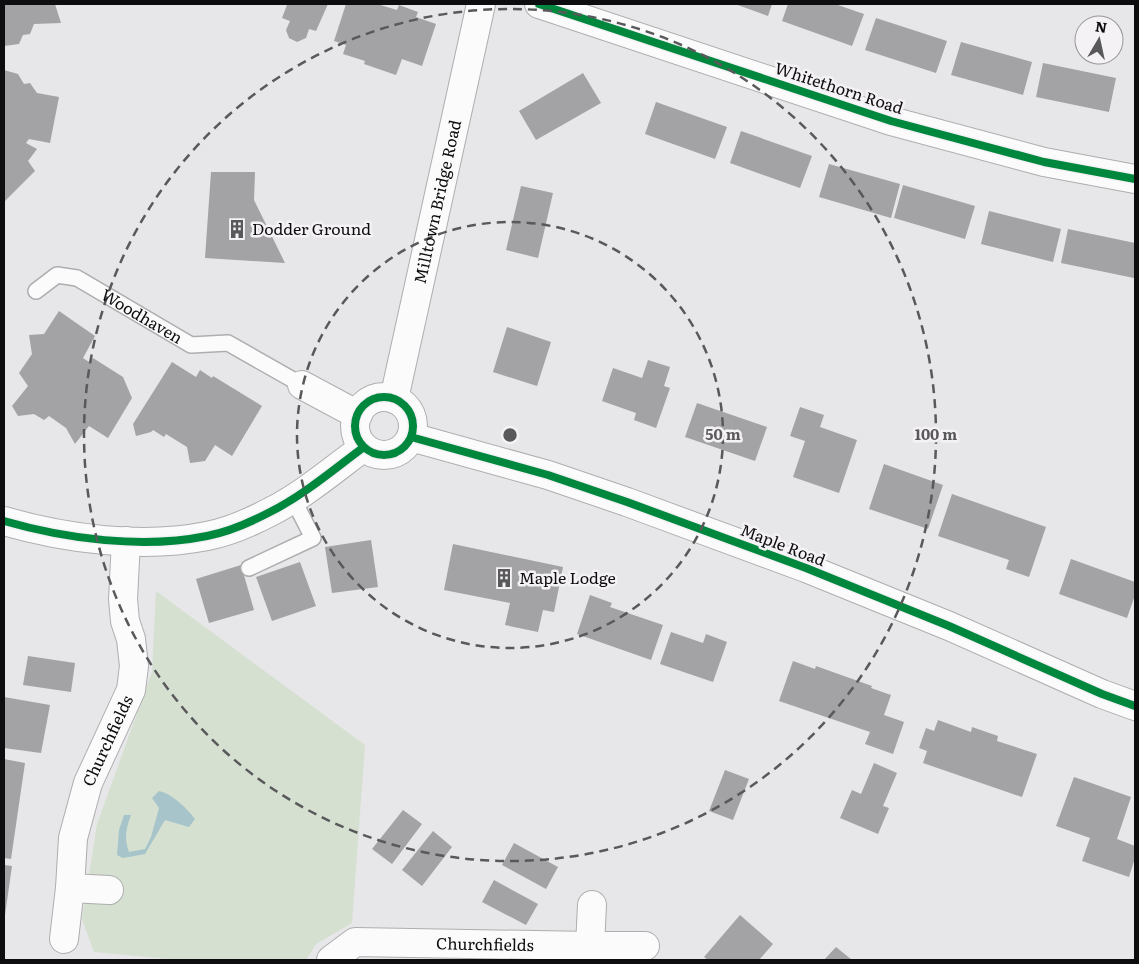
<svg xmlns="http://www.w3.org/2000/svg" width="1139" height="964" font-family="Literata,serif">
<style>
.green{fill:#d5e0d1}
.water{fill:#a6c4c9}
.building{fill:#a3a2a4}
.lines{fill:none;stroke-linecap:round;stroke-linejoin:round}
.service-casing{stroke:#aeadaf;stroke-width:18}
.minor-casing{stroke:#aeadaf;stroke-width:30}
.service{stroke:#fbfbfc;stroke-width:15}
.minor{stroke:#fbfbfc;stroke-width:28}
.cycleway-casing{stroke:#f5f2f6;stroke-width:11}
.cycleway{stroke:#00873e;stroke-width:8}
.ring{fill:none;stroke:#59585a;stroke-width:2.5;stroke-dasharray:9 6}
.labels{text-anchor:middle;stroke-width:5;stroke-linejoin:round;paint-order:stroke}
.street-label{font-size:16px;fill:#0d0c0e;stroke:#f5f2f6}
.poi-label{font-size:16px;fill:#0d0c0e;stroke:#f5f2f6;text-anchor:start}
.centre{fill:#59585a;stroke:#f5f2f6;stroke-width:2.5}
.ring-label{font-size:15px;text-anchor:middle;font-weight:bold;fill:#59585a;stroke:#f5f2f6;stroke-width:5;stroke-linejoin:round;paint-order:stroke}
</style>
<rect width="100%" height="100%" fill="#e7e6e8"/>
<!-- green -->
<path class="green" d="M 156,591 L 365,745 L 352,923 L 316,944 L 306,960 L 180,960 L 94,952 L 82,919 L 97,824 L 152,672 Z"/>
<!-- water -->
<path class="water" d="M 159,791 C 172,794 187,808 195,819 L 189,827 L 165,820 L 145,854 L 123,858 L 117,855 L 119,830 L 124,815 L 131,815 C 126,828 124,839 129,852 L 145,849 L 151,837 L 159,808 L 152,798 Z"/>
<!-- building -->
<path class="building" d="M 4,4 L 55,4 L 61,23 L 34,24 L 30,34 L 23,35 L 19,44 L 4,46 Z
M 284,4 L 328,4 L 316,31 L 309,29 L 306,38 L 297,42 L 289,38 L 286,30 L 290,21 L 282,18 L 287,5 Z
M 346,4 L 377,4 L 397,10 L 399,5 L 418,12 L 416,17 L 436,24 L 422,66 L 402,59 L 396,75 L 364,64 L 365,61 L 343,54 L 346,45 L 334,41 Z
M 735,4 L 772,4 L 768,16 Z
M 788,4 L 835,4 L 864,14 L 852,46 L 782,21 Z
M 876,18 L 947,41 L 936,73 L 865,50 Z
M 961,42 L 1032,62 L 1023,95 L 951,75 Z
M 1043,63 L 1116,78 L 1109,112 L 1036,97 Z
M 4,70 L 18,74 L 24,84 L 30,83 L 37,93 L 59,97 L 50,143 L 29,139 L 26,143 L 37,149 L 28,161 L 35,171 L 4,202 Z
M 583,73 L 601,103 L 536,140 L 519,111 Z
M 656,102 L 727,127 L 715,159 L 645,134 Z
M 741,131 L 812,156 L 800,188 L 730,163 Z
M 829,164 L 900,184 L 891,218 L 819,197 Z
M 211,172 L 255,172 L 254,200 L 285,263 L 205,258 Z
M 903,185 L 975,206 L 965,239 L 894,218 Z
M 521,186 L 553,193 L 538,258 L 506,250 Z
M 989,211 L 1061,229 L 1053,262 L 981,244 Z
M 1068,229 L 1135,243 L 1134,278 L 1061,263 Z
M 59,311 L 95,336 L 83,358 L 89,362 L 93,358 L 123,377 L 132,398 L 108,438 L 89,426 L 75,444 L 66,428 L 49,416 L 44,420 L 34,414 L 18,416 L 12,406 L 28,386 L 19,373 L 32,354 L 29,335 L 44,334 Z
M 507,327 L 551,342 L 537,386 L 493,372 Z
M 648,360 L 670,367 L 664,386 L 670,388 L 656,428 L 634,420 L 636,413 L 602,401 L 613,368 L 642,378 Z
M 172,362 L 196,377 L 200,370 L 212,378 L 213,376 L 262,406 L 232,456 L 215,445 L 205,461 L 190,463 L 187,447 L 166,434 L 164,437 L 153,430 L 151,432 L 136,436 L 133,424 Z
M 697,403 L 767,427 L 755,461 L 685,437 Z
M 800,407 L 824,415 L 820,427 L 857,440 L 839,493 L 793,477 L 805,441 L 790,436 Z
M 884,464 L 943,485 L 928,529 L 869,509 Z
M 952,494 L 1046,527 L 1029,577 L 1006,569 L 1009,560 L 938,536 Z
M 371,540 L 378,587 L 332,593 L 325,547 Z
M 453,544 L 563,567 L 554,612 L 543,610 L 538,632 L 505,625 L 510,603 L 444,590 Z
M 1071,559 L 1135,582 L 1135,595 L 1127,618 L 1059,594 Z
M 300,562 L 316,606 L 272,621 L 256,577 Z
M 241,565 L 254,610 L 209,623 L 196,579 Z
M 590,595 L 612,603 L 610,607 L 663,625 L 651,660 L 577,634 Z
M 671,632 L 703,643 L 706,634 L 727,642 L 713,682 L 660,664 Z
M 28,656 L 75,663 L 71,692 L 23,685 Z
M 793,661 L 815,669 L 816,666 L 872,686 L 871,688 L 891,695 L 884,715 L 904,722 L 893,754 L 865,744 L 870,732 L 779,701 Z
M 4,697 L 50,705 L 41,753 L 4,748 Z
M 938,720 L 971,732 L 972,727 L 998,736 L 997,741 L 1037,754 L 1022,797 L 923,763 L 927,751 L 919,748 L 926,728 L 934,731 Z
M 4,759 L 25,763 L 11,859 L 4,858 Z
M 874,763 L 897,773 L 883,806 L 889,808 L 878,834 L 840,818 L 852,790 L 861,794 Z
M 725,770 L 749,779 L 733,820 L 709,811 Z
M 1074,777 L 1131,797 L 1117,839 L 1135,846 L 1135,858 L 1129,877 L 1082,861 L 1090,838 L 1056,826 Z
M 403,810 L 422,824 L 392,864 L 372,849 Z
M 433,831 L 452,847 L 422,886 L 402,870 Z
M 514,843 L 558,867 L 546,889 L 502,865 Z
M 4,865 L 12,866 L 5,915 L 4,915 Z
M 494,880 L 538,904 L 526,925 L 482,902 Z
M 740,915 L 773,944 L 759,960 L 708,960 L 704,957 Z
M 836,947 L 852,960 L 824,960 Z"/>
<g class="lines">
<!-- service casing -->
<g class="service-casing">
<g id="service">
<path id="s1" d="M 36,291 L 57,275 L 77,278 L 191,345 L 228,343 L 302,385"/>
<path d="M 249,568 L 313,538 L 293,499"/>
</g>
</g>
<!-- minor casing -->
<g class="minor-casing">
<g id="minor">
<path d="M 539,4 L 891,121 L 1044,162 L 1135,179"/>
<path d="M 302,385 L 358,415"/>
<circle cx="384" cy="426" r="29"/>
<path id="s2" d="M 394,399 L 481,4"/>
<path d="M 411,437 L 548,475 L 627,502 L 806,568 L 949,626 L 1102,694 L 1135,706"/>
<path d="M 4,521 C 66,539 143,549 207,536 C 228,532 251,522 270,512 C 304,495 334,469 364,447"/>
<path d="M 70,888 L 109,890"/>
<path id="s3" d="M 64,939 L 70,888 L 73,838 L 88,783 L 131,690 L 134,666 L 131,639 L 125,621 L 123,599 L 126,541"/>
<path d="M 590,946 L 592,905"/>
<path id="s4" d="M 331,960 L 355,942 L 590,946 L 645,946"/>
</g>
</g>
<!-- service -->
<use href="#service" class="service"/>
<!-- minor -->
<use href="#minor" class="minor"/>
<!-- cycleway casing -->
<g class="cycleway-casing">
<path id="cycleway" d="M 539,4 L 891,121 L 1044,162 L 1135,179
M355 426a29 29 0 1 1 58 0a29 29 0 1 1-58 0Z
M 411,437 L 548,475 L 627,502 L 806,568 L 949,626 L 1102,694 L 1135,706
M 4,521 C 66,539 143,549 207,536 C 228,532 251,522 270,512 C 304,495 334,469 364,447"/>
</g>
<!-- cycleway -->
<use href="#cycleway" class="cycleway"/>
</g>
<!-- distance rings -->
<g class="ring">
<circle cx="510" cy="435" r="213"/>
<circle cx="510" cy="435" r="426"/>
</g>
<!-- icons -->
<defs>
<g id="building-bare" transform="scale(1.5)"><path d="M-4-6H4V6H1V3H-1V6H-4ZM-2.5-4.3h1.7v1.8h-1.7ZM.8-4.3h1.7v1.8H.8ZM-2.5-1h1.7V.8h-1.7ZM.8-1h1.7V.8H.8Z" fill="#59585a" stroke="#f5f2f6" stroke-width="2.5" paint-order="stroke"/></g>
</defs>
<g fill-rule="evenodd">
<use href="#building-bare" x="237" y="229"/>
<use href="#building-bare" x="504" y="578"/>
</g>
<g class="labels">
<!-- street labels -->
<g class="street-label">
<text transform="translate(839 88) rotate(18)" y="6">Whitethorn Road</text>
<text dy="6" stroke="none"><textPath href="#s2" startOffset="202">Milltown Bridge Road</textPath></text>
<text dy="6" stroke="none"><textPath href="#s1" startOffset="122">Woodhaven</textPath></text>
<text transform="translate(783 545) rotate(21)" y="6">Maple Road</text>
<text dy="6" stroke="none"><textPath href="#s3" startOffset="205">Churchfields</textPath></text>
<text dy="6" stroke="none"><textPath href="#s4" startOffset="160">Churchfields</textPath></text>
</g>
<!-- poi labels -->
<g class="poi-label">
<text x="252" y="235">Dodder Ground</text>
<text x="519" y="584">Maple Lodge</text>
</g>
</g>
<circle cx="510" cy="435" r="8" class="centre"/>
<g class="ring-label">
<text x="723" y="440">50 m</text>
<text x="936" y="440">100 m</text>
</g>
<!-- border -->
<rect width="1139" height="964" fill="none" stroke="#0d0c0e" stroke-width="10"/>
<!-- north arrow -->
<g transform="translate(1099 40) rotate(9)"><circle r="24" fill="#f5f2f6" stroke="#989699"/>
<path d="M0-4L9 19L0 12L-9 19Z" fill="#59585a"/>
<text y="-8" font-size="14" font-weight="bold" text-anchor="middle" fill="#0d0c0e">N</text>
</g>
</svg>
